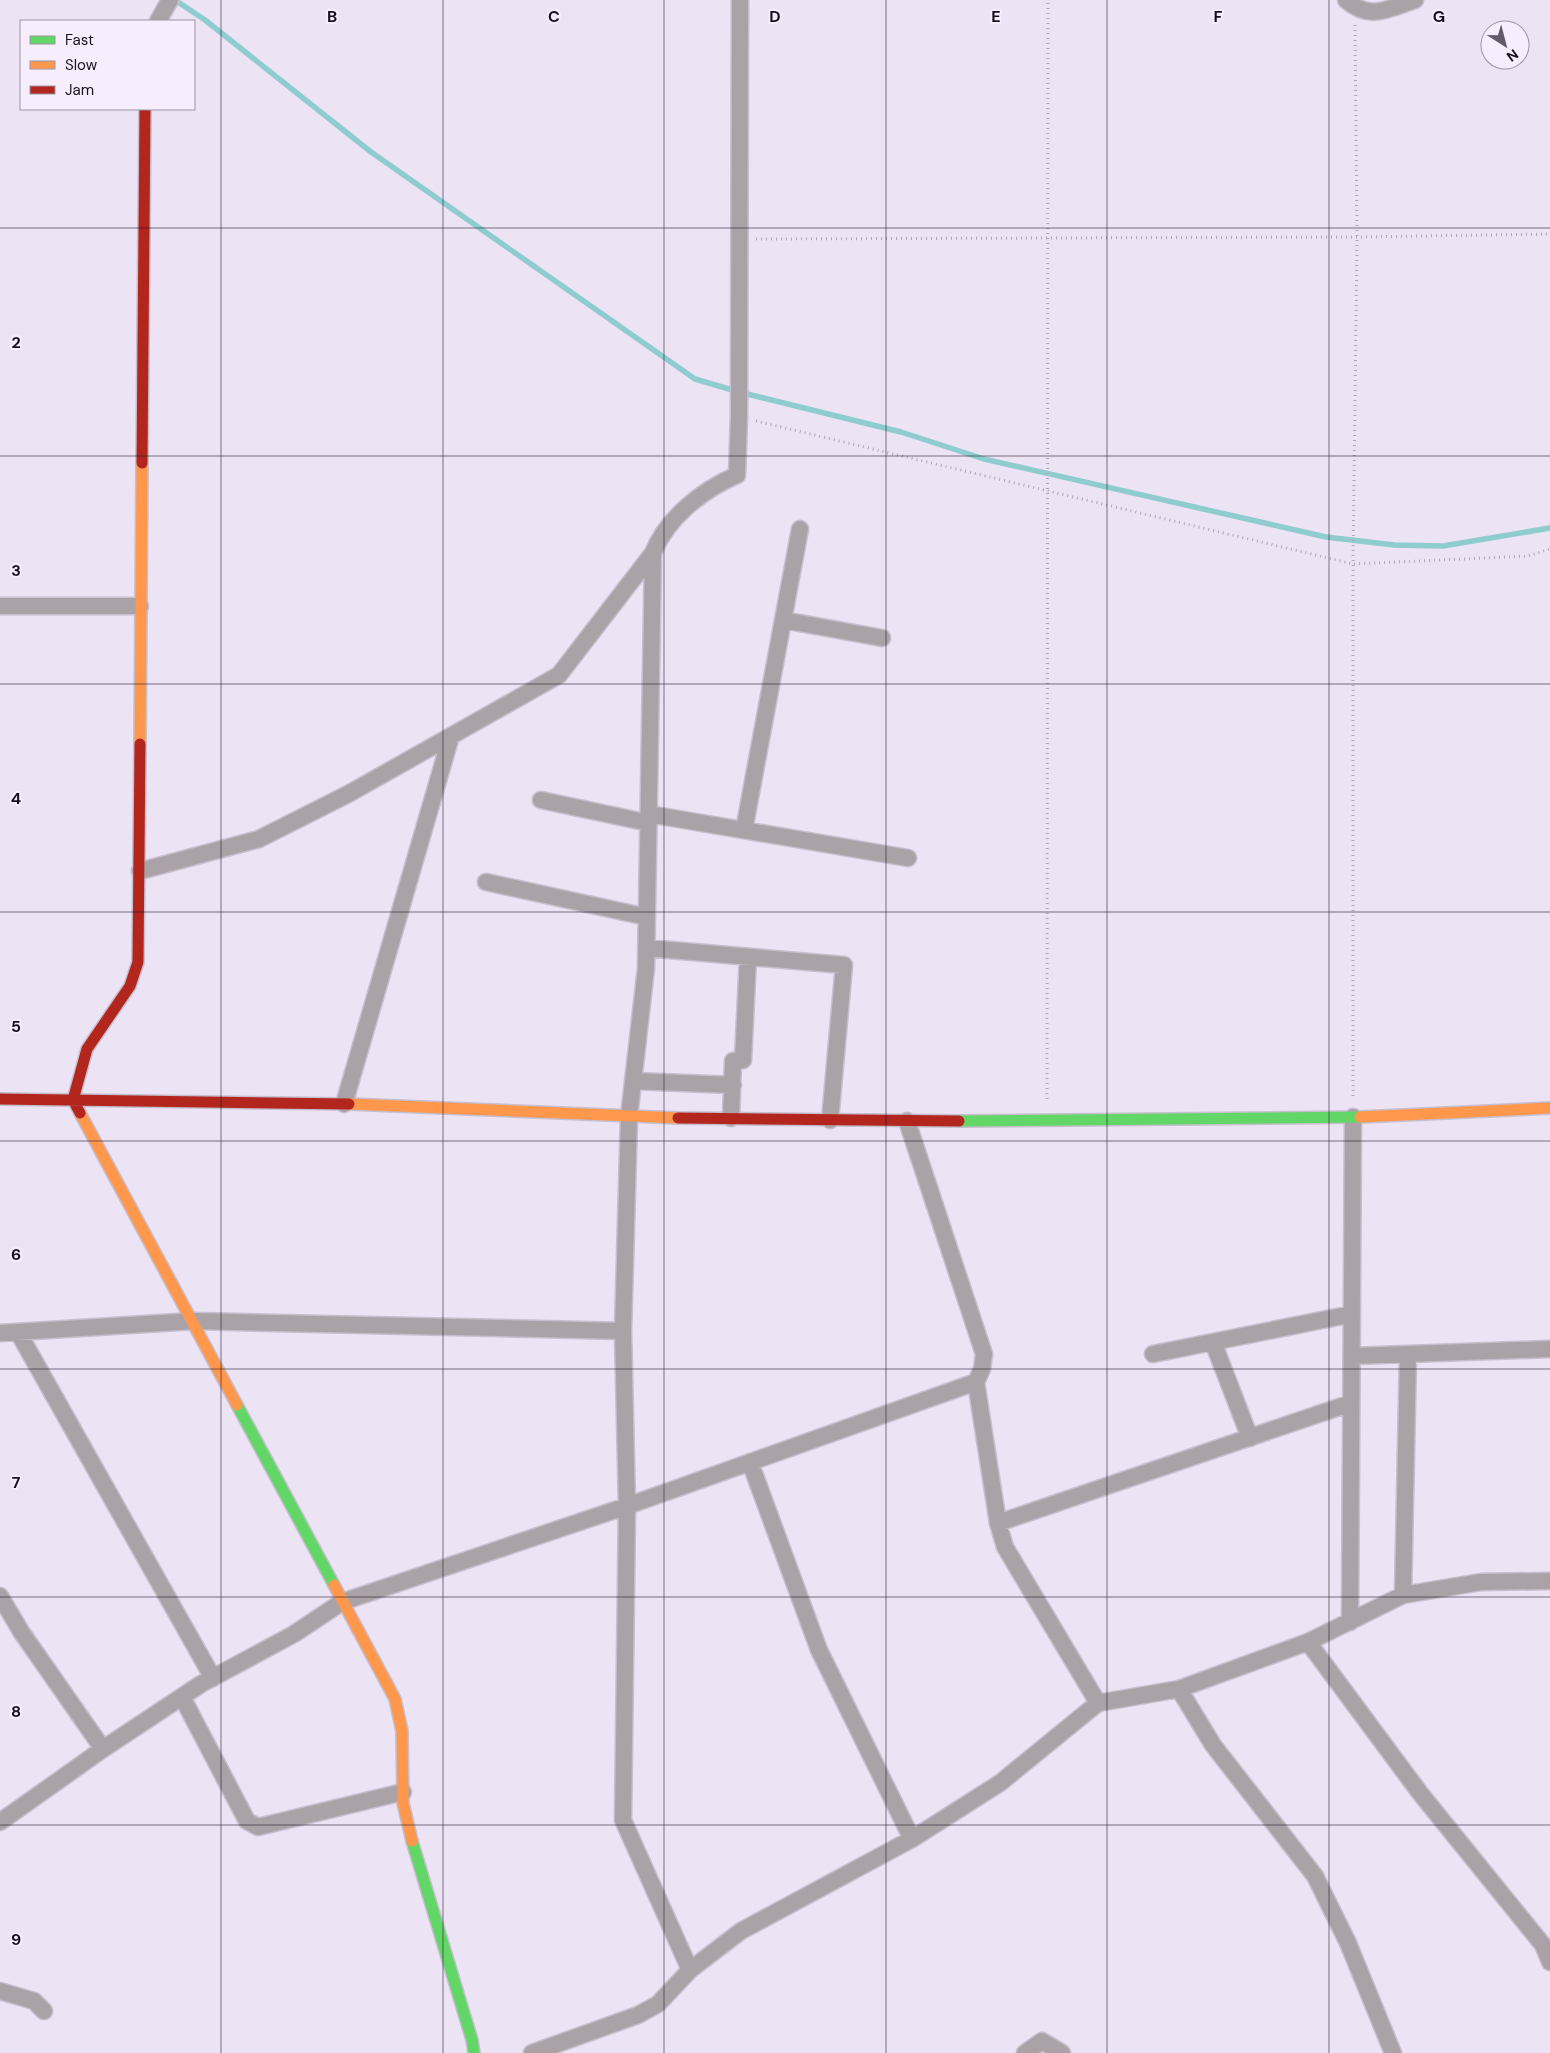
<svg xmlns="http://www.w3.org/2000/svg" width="1550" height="2053" font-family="'DM Sans',sans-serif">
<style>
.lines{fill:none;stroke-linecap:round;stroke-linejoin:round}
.stream{stroke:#8ecccd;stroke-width:5.5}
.street-casing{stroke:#c6bfcd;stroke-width:19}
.fast-casing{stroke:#c6bfcd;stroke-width:14}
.slow-casing{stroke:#c6bfcd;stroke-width:14}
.jam-casing{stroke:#c6bfcd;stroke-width:14}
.path{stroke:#b0a8b1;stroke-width:3;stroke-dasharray:1 4;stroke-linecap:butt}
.street{stroke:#aba2a8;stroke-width:16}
.fast{stroke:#63d668;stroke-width:11}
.slow{stroke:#ff974d;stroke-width:11}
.jam{stroke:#b3261e;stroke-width:11}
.grid{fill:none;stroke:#18101e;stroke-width:1;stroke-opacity:0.55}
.grid-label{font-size:16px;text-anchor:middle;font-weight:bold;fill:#18101e;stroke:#f6edfd;stroke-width:4;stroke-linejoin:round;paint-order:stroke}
</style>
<rect width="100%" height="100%" fill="#ece3f5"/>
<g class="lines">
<!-- stream -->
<path class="stream" d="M 175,0 L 205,20 L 371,152 L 695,379 L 739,392 L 901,432 L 984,459 L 1326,537 L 1394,545 L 1443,546 L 1550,528"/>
<!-- street casing -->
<g class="street-casing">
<path id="street" d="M 1346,0 C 1370,21 1388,9 1415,0
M 158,21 L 170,0
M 653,553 L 646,968 L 629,1117 L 623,1331 L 627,1506 L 623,1820 L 690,1970
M 0,606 L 140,606
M 783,620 L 882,638
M 541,800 L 649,823
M 649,814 L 908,858
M 744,830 L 800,529
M 140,871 L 259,839 L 350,793 L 559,675 L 653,553 C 667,518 702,490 737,475 L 739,416 L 740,0
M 486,882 L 647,917
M 647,948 L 844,965 L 830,1120
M 633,1081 L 733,1085
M 344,1104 L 451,736
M 731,1118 L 733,1061 L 743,1060 L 748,957
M 907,1121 L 984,1354 L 982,1369 L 976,1382 L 998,1523 L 1005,1547 L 1098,1703
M 18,1332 L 213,1678
M 0,1333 L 194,1321 L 623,1331
M 1213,1342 L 1250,1438
M 1153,1354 L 1352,1314
M 1352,1356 L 1550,1349
M 750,1462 L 819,1650 L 912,1839
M 998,1523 L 1351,1403
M 1403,1595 L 1408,1354
M 0,1596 L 22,1633 L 103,1749
M 1350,1622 L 1353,1117
M 1308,1642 L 1420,1793 L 1543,1945 L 1550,1962
M 1179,1689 L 1213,1745 L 1315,1876 L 1348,1943 L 1393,2053
M 182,1697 L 247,1821 L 258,1827 L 403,1792
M 0,1822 L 103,1749 L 201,1684 L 294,1634 L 342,1602 L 627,1506 L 976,1382
M 0,1991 L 34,2001 L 44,2011
M 532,2053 L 638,2015 L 658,2004 L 690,1970 L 741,1931 L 912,1839 L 1000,1783 L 1098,1703 L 1179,1689 L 1308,1642 L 1403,1595 L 1481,1582 L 1550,1581
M 1025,2053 L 1042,2041 L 1062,2053"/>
</g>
<!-- fast casing -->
<g class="fast-casing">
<path id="fast" d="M 959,1121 L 1360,1117
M 237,1405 L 334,1585
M 412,1841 L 472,2040 L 474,2053"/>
</g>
<!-- slow casing -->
<g class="slow-casing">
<path id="slow" d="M 140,744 L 142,463
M 349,1104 L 678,1118
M 80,1113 L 237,1405
M 1360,1117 L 1550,1108
M 334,1585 L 395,1699 L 402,1731 L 403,1803 L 412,1841"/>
</g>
<!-- jam casing -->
<g class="jam-casing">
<path id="jam" d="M 142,463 L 145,109
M 0,1099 L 349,1104
M 80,1113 L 73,1100 L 87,1049 L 130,986 L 138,962 L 140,744
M 678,1118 L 959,1121"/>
</g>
<!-- path -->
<path class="path" d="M 756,239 L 1357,237 L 1550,234
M 756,421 L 1353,564 L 1528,556 L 1550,549
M 1353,1096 L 1353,564 L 1357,237 L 1355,25
M 1047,1099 L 1048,0"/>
<!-- street -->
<use href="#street" class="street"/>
<!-- fast -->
<use href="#fast" class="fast"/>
<!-- slow -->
<use href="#slow" class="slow"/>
<!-- jam -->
<use href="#jam" class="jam"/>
</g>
<!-- grid -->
<path class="grid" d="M 221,0 L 221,2053M 443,0 L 443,2053M 664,0 L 664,2053M 886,0 L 886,2053M 1107,0 L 1107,2053M 1329,0 L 1329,2053M 0,228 L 1550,228M 0,456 L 1550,456M 0,684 L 1550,684M 0,912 L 1550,912M 0,1141 L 1550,1141M 0,1369 L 1550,1369M 0,1597 L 1550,1597M 0,1825 L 1550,1825"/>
<g class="grid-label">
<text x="332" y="22">B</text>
<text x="554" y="22">C</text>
<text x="775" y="22">D</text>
<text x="996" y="22">E</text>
<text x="1218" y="22">F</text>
<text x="1439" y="22">G</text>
<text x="16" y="348">2</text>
<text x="16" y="576">3</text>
<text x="16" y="804">4</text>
<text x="16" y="1032">5</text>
<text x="16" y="1260">6</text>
<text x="16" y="1488">7</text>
<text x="16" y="1717">8</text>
<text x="16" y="1945">9</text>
</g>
<!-- legend -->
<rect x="20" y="20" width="175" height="90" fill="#f6edfd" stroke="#9d95a4"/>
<rect x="30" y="36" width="25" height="8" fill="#63d668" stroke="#9d95a4"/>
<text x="65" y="45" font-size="15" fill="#18101e">Fast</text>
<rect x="30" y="61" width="25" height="8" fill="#ff974d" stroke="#9d95a4"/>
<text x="65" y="70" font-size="15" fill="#18101e">Slow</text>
<rect x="30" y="86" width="25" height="8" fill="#b3261e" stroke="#9d95a4"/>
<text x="65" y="95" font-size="15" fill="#18101e">Jam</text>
<!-- north arrow -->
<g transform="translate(1505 45) rotate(144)"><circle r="24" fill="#f6edfd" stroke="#9d95a4"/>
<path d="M0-4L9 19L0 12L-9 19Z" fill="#625a69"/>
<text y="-8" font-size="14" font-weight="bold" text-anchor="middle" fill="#18101e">N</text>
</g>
</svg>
